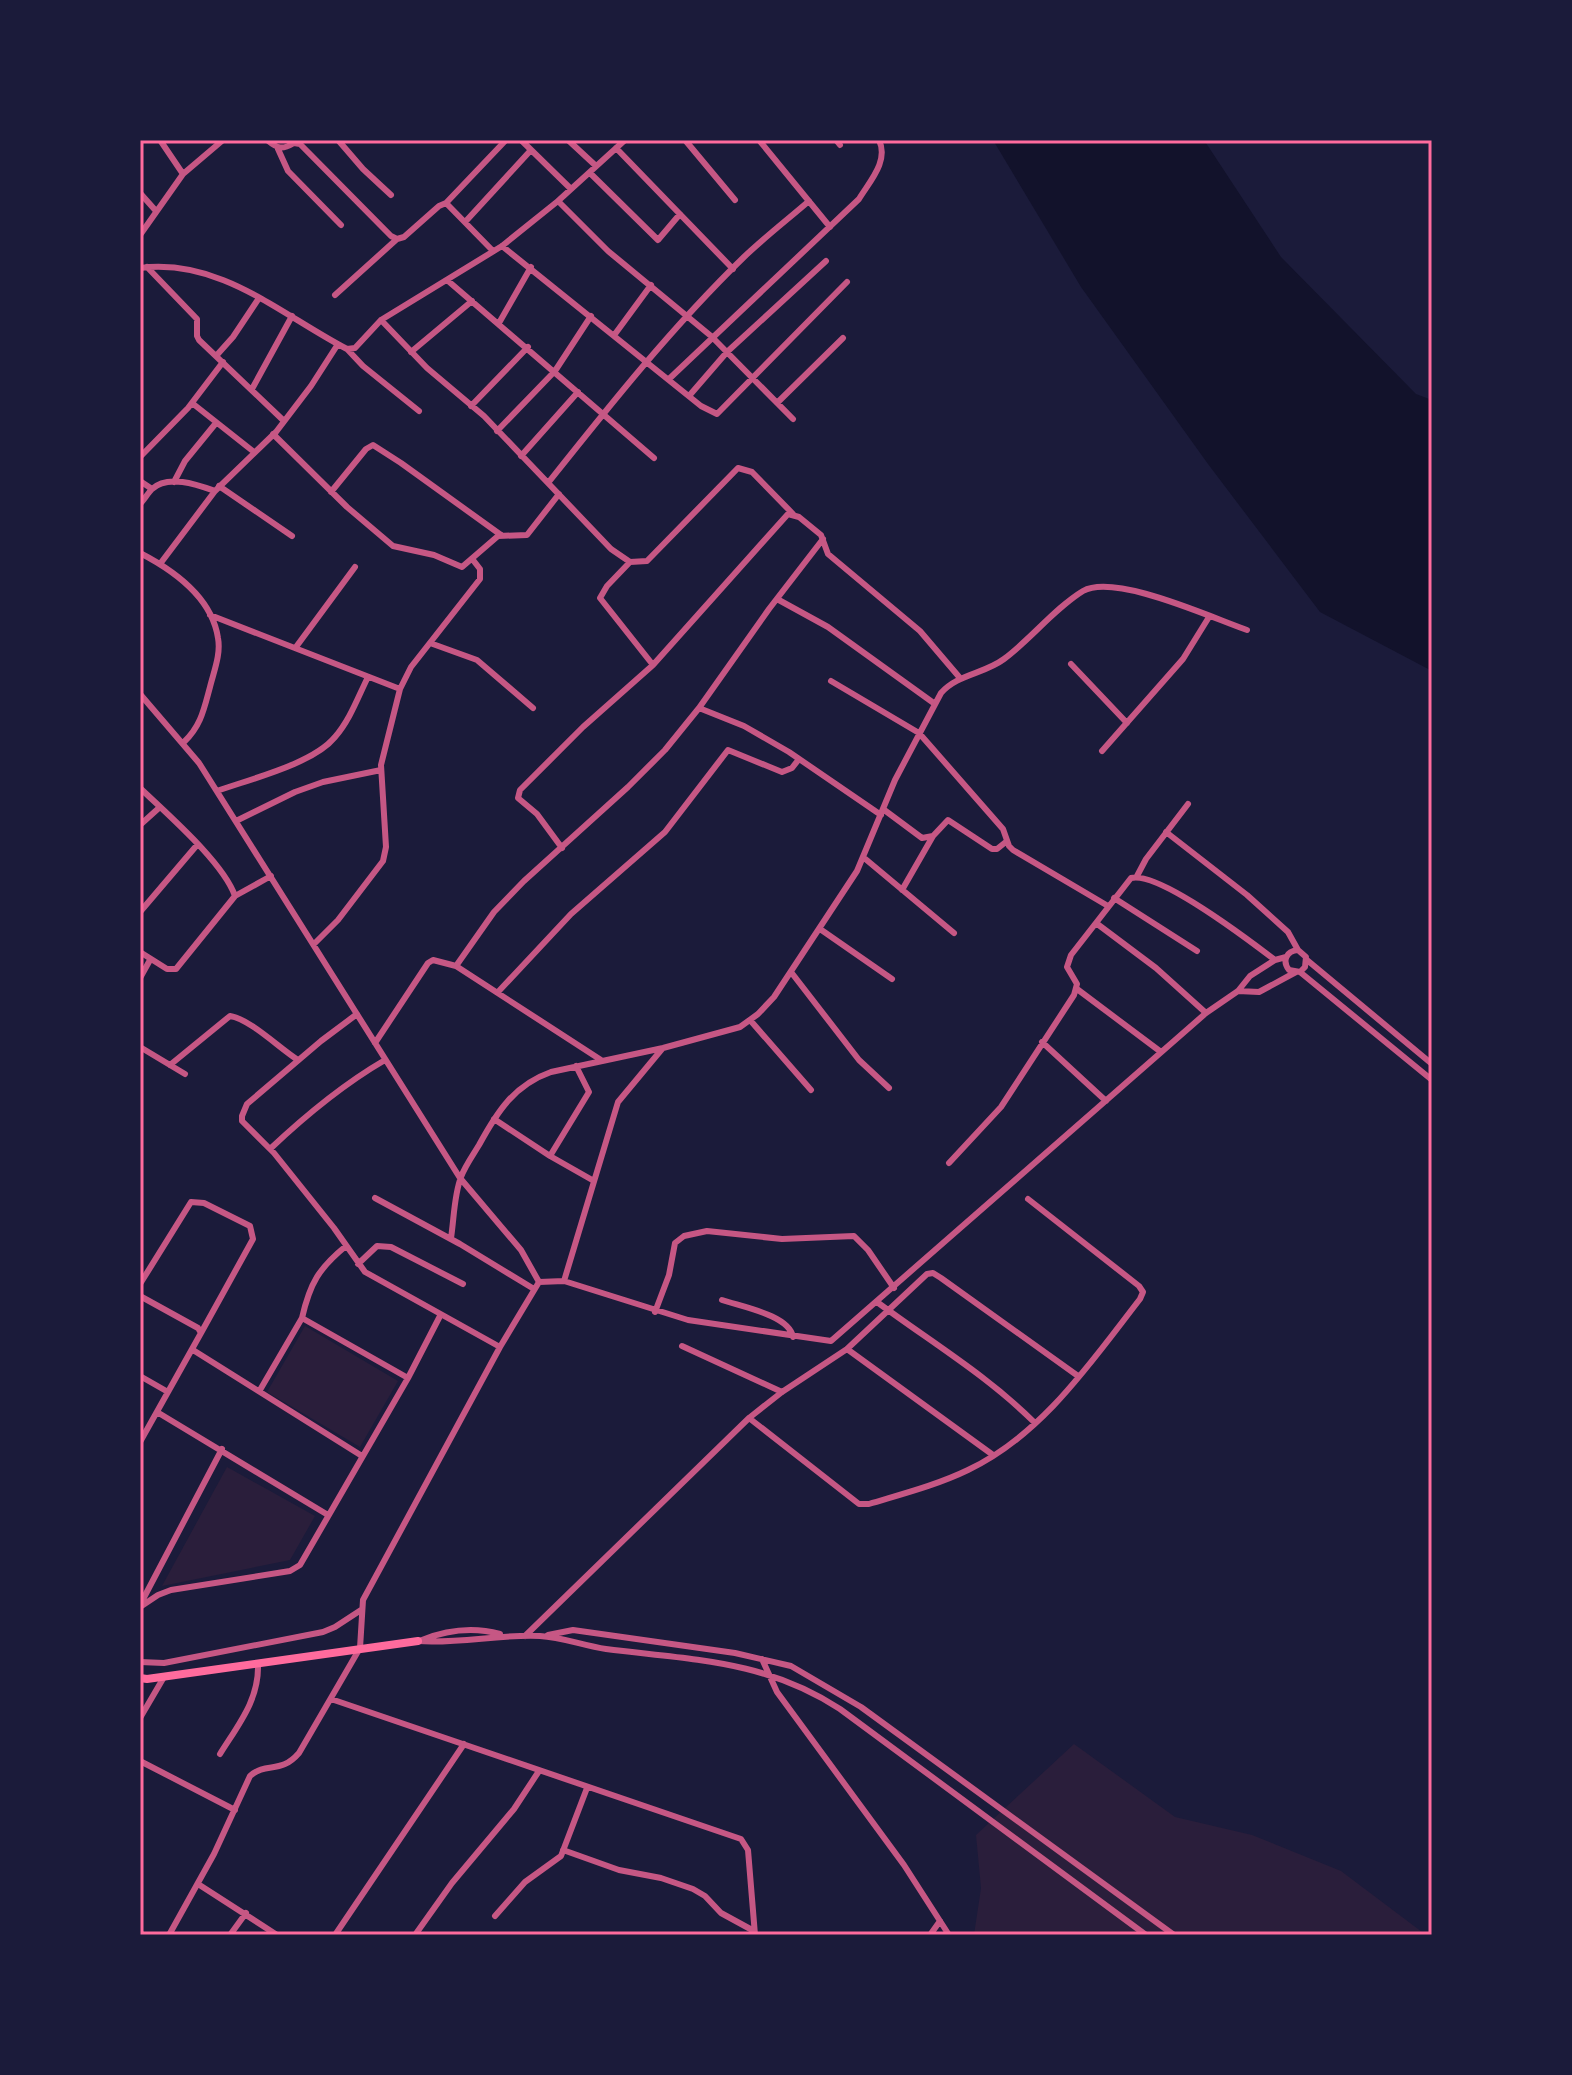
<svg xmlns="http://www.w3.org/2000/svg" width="1572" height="2075" font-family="'Sofia Sans Condensed',sans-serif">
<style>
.green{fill:#2a1e3b}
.water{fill:#12122b}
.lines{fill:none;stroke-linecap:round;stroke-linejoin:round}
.minor{stroke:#c65784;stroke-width:6}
.secondary{stroke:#ff6b9d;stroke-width:8}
.neatline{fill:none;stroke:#ff6b9d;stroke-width:3}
</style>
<rect width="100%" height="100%" fill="#1b1b3a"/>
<!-- green -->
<path class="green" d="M 305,1326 L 398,1381 L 360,1447 L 267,1392 Z
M 227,1467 L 315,1516 L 290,1560 L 162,1586 Z
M 1074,1744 L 1175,1817 L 1252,1835 L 1341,1871 L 1426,1935 L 974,1935 L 981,1888 L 976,1835 Z"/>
<!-- water -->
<path class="water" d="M 993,140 L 1204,140 L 1281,257 L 1416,394 L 1432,400 L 1432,671 L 1320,612 L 1208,464 L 1081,287 Z"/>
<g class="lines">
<!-- minor -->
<path class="minor" d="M 160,140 L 183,174
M 267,140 C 278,149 282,150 294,143 L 300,144 L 391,236 L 397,239 L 404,237 L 439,206 L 446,203 L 493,251
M 338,140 L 363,169 L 391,195
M 521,140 L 571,189
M 568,140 L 596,166
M 685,140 L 735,200
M 759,140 L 830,227
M 836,140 L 840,145
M 616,148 L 733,269
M 278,149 L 288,171 L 341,225
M 590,173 L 658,240 L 680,214
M 140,193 L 156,211
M 558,201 L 608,251 L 711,336 L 793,419
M 446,203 L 506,140
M 466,221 L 531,150
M 140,235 L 183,174 L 223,140
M 502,246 L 701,406 L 717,414 L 847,282
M 147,267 L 197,319 L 197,336 L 199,340 L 284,421
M 140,268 C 220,258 280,314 347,349 L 355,348 L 381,320 L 502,246 L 558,201 L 625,140
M 447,280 L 654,458
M 335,295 L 397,239
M 381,320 L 427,368 L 484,416 L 611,549 L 630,562 L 647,561 L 738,468 L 752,472 L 793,514
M 499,323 L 531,267
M 615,334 L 651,285
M 347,349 L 363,366 L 419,411
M 411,352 L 472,301
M 216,356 L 233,337 L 259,298
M 669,379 L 859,199 C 870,181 889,161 879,140
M 252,389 L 292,316
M 689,396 L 727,352 L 826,261
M 192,403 L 254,452
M 777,403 L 843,338
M 471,406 L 528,347
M 497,431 L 555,371 L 591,316
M 273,434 L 347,507 L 393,546 L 434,555 L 462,567 L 498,536 L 527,535 L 559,494
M 521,456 L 578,392
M 140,457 L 188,408 L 223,362
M 140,481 L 152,489
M 174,482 L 185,461 L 216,423
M 548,483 C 610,405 672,327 744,257 C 765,237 787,220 809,201
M 219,486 L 292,536
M 331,492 L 366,449 L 373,445 L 401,463 L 501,535
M 140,504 C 144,500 148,493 152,489 C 168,474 198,485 215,491
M 140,553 C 173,570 212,598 218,638 C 221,654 214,671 210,687 C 204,709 201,726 184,742
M 630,562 L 607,586 L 600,598 L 653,665
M 160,564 L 215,491 L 276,432 L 311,386 L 338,344
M 777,599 L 828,627 L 935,704
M 210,615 L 400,689
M 430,643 L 477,660 L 533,708
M 296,647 L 355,567
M 1071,664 L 1127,723
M 831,681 L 919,733 L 1003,829 L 1009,846 L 1013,850 L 1108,906
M 140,694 L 199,763 L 460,1178 L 521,1250 L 539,1282
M 699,708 L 769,609 L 823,539
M 1102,751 L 1183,659 L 1209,617
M 140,788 C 167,814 223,862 235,896 L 176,969 L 167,969 L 140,952
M 217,791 C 250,779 313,764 335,737 C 350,720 358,697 368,677
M 883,809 L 922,838 L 933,836 L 948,820 L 992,849 L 997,849 L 1007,841
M 236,821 L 295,792 L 323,782 L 381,770
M 140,825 L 160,807
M 1166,832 L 1247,895 L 1288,932 L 1298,950 L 1306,957 L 1305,967 L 1300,972
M 562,848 L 537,814 L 518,798 L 520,790 L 583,727 L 653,665 L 788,514 L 799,517 L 821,535 L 828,554 L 920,631 L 960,678
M 863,857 L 954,933
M 1137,876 L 1146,859 L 1188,804
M 902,890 L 933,836
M 235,896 L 271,876
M 1114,898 L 1197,951
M 140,912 L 197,845
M 1096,923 L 1156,968 L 1206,1013
M 820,929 L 892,979
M 314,944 L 338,920 L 383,861 L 386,847 L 381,765 L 400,689 L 411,667 L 480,579 L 480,569 L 473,560
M 1298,950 C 1286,951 1282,961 1289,970 L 1300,972 L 1432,1080
M 1307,960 L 1432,1064
M 456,966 L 494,912 L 524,881 L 628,787 L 665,750 L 699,708 L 744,726 L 789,752 L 881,815
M 791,972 L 859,1060 L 889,1088
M 140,978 L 150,960
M 1077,989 L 1161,1052
M 1238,991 L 1259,992 L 1296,972
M 498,992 L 571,914 L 665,832 L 728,750 L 782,772 L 792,768 L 799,759
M 357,1014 L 321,1041 L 247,1104 L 242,1116 L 242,1121 L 274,1153 L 334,1228 L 365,1272 L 500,1347
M 750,1020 L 811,1090
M 1042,1042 L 1106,1101
M 375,1043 L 428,963 L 433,960 L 456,966 L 601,1060
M 140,1047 L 185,1074
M 170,1065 L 230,1016 C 250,1019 279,1048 298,1060
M 494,1119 L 550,1156 L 594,1181
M 270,1149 C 306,1115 342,1085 385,1060
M 550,1156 L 589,1092 L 576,1066
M 949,1163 L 1001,1107 L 1074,995 L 1077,984 L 1067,967 L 1071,955 L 1131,878 C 1159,871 1250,941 1275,960
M 375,1198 L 460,1244 L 534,1289
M 451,1238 C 454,1219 454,1195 461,1177 C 465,1166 473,1155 479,1145 C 497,1112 514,1085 551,1072 L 663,1048 L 740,1027 L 758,1014 L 774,997 L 857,871 L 895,780 L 941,693 C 958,674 984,674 1004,659 C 1031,639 1055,608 1083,591 C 1115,573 1212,618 1247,630
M 358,1264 L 377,1246 L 391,1247 L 463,1284
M 564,1281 L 618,1102 L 662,1049
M 140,1284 L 191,1202 L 204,1203 L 250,1226 L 253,1239 L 201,1333
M 140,1296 L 198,1328 L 201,1333 L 140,1442
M 722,1300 C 742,1307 789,1315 793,1337
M 877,1302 C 931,1342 988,1376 1035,1423
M 655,1312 L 669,1275 L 675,1243 L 684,1236 L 707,1231 L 782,1239 L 854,1236 L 868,1250 L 894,1288
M 302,1318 C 310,1283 319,1268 346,1246
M 682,1346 L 782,1392
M 847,1349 L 993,1455
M 193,1350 L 362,1456
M 140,1376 L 168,1392
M 260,1390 L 302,1318 L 408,1378
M 157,1412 L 328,1515
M 749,1418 L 859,1504 L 869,1504 C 902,1494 937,1485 968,1470 C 1042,1435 1091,1362 1140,1299 L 1143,1292 L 1139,1286 L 1028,1199
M 140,1605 L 222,1449
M 140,1607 L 158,1595 L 171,1590 L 290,1571 L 300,1565 L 408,1378 L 440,1316
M 548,1635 L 573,1630 L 735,1653 L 791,1666 L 861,1707 L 1174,1935
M 525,1636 L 749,1418 L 782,1392 L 847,1349 L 927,1274 L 933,1273 L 941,1278 L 1078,1376
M 422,1640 C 447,1630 474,1627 500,1634
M 418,1641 C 459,1644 499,1634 540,1636 C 562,1637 584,1646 606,1649 C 693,1660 765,1660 840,1709 L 1146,1935
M 762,1659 L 777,1692 L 904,1865 L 949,1935
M 140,1662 L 164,1663 L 323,1632 L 335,1627 L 361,1610
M 331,1699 L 741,1839 L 748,1850 L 755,1935
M 140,1718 L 164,1677
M 220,1754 C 238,1725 259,1700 258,1665
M 140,1761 L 235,1810
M 563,1850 L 619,1870 L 661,1878 L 693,1889 L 705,1896 L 721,1913 L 754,1931
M 198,1884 L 277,1935
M 495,1916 L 525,1882 L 561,1856 L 587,1788
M 140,1933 L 143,1935
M 169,1935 L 214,1854 L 250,1776 C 267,1761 280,1775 299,1753 L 360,1648 L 363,1600 L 500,1347 L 539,1282 L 564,1281 L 688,1320 L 831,1341 L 1206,1013 L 1238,991 L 1250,976 L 1275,960 L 1286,957
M 230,1935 L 246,1913
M 335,1935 L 464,1744
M 415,1935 L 452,1883 L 514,1809 L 539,1771
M 930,1935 L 940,1921"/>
<!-- secondary -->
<path class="secondary" d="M 140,1678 L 147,1679 L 418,1641"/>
</g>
<!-- border -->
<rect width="1572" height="2075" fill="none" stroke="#1b1b3a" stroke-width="284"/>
<rect x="142" y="142" width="1288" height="1791" class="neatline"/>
</svg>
